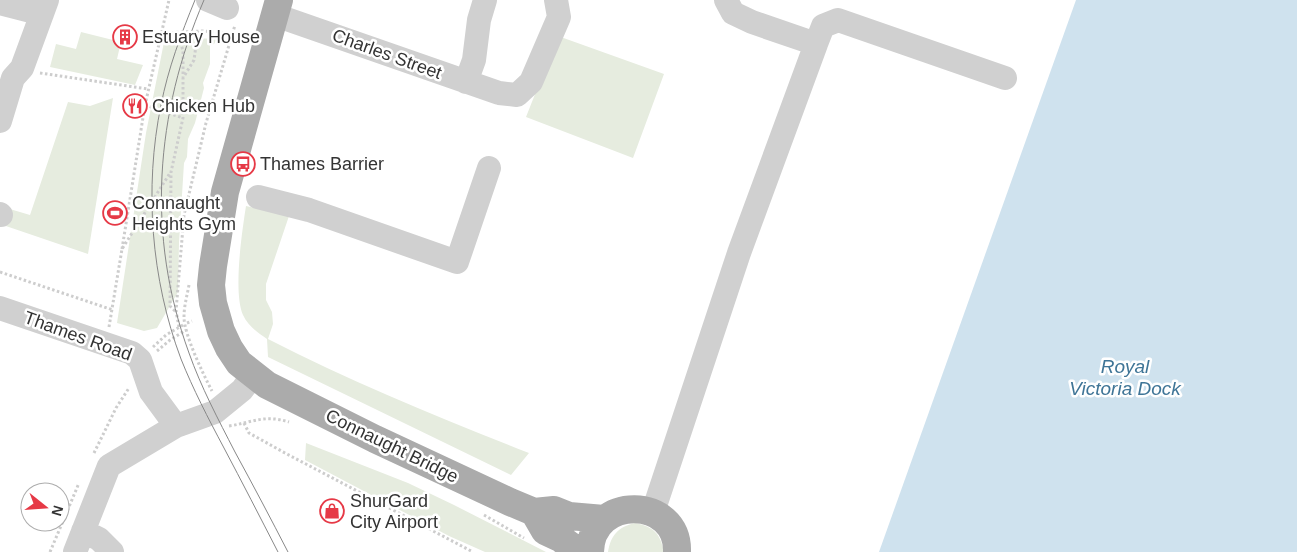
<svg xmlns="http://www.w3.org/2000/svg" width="1297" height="552" font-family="Arial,sans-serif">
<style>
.green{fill:#e6ecdf}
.water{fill:#cfe2ee}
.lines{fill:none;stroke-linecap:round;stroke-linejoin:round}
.path{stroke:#cdcdcd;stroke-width:3;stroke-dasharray:2.5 2.5;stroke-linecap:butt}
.minor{stroke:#d0d0d0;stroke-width:24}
.major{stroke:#ababab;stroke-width:28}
.tram{stroke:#888;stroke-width:1}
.labels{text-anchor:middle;stroke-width:5;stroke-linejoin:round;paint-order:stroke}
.poi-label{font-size:18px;fill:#333;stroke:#fff;text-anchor:start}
.street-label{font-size:18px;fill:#333;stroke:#fff}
.water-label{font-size:19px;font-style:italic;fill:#3f7597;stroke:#fff}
</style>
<rect width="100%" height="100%" fill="#fff"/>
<!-- green -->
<path class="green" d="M 81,32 L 121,42 L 117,59 L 143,65 L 135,85 L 50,67 L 56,44 L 76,49 Z
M 558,36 L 664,74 L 633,158 L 526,117 Z
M 165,37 L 217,39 L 214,44 L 210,45 L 210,64 L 203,83 L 204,88 L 195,123 L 188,139 L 187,157 L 184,163 L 179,243 L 178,292 L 157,328 L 144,331 L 117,323 L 146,133 Z
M 113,98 L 88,254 L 0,224 L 3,207 L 30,215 L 68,102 L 90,106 Z
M 246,206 L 289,216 L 266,284 L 266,300 L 272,312 L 273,324 L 268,339 C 352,382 440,418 529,453 L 511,475 L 268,357 L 267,339 C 257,332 248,326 243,315 C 233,292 242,232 246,206 Z
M 306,443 L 408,483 L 454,505 L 546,552 L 485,552 L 449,536 L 305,460 Z
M 635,523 C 654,527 660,533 664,552 L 608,552 C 611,535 618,527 635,523 Z"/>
<!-- water -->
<path class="water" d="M 1076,0 L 1297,0 L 1297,552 L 879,552 Z"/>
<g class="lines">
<!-- path -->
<path class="path" d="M 161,33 L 203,31 L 232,34
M 176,33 L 183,50 L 183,77
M 40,73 L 148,89
M 145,105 L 183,118
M 122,249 L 145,105 L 169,0
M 0,272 L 113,310
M 189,285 C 187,296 184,306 184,317 C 184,334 203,374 212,391
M 175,311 L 170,306 L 171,172 L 183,118 L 183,78 L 194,60 L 198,31
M 187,323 L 192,321
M 109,327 L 122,249 L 170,173
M 179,327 L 176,311 L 184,215 L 206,123 L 235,25
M 153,347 L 166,335 L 183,325
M 157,351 L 170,340 L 186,330
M 244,423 L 249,433 L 285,453 L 473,552
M 229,426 C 250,423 264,414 289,422
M 94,453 L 116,408 L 129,388
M 484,515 L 524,538
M 50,552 L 79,483"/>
<!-- minor -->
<path class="minor" d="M 208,0 L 227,8
M 0,3 L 42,14
M 275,15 L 499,93 L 517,95 L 531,82 L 559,17 L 556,0
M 816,44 L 823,26 L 838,20 L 1005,78
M 466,82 L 474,60 L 479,20 L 485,0
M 0,121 L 13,78 L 22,68 L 47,0
M 258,197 L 309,210 L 457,262 L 489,168
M 0,214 L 1,215
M 0,308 L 132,353 L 140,360 L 151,392 L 176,426
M 653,512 L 739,253 L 816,44 L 752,22 L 733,13 L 726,0
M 83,531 L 99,539 L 112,552
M 75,552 L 109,466 L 176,426 L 215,412 L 242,390 L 253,375"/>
<!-- major -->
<path class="major" d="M 279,0 L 225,192 L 213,266 L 211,285 L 213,303 L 221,331 L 229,348 L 239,363 L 267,385 L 375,439 L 510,502 L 534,512 L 554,510 L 569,516 L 604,519
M 534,512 L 545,531 L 560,538 L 579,552
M 590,552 C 591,494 679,496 677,552"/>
<!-- tram -->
<path class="tram" d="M 195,0 C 181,34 168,69 161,105 C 144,188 151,279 181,359 C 193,389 208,418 224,448 C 242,482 260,517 278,552
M 204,0 C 155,114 146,235 189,353 C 201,387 218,419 235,452 C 253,485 271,519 288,552"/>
</g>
<!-- icons -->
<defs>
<g id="building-ring" transform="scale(1.25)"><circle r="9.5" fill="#fff" stroke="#e63946" stroke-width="1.5"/><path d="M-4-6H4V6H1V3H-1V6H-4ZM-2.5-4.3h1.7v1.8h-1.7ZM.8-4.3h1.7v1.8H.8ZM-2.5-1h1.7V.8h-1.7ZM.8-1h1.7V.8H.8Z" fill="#e63946"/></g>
<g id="restaurant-ring" transform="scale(1.25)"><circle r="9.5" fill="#fff" stroke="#e63946" stroke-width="1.5"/><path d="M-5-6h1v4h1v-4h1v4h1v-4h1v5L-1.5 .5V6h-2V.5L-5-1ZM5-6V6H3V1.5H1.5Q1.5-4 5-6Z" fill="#e63946"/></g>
<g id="bus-ring" transform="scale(1.25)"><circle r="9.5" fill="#fff" stroke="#e63946" stroke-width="1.5"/><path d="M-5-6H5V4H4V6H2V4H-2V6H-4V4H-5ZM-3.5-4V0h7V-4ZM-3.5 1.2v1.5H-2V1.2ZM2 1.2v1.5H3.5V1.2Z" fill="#e63946"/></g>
<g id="stadium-ring" transform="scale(1.25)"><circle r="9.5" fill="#fff" stroke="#e63946" stroke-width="1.5"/><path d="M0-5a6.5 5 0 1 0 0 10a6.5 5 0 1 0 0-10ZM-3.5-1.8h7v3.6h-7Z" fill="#e63946"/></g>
<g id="shop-ring" transform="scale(1.25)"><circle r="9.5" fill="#fff" stroke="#e63946" stroke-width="1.5"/><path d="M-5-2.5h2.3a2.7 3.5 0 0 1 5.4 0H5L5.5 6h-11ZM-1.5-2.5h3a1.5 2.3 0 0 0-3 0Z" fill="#e63946"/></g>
</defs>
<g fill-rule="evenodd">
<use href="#building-ring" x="125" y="37"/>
<use href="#restaurant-ring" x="135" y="106"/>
<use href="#bus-ring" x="243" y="164"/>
<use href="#stadium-ring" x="115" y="213"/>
<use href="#shop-ring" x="332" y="511"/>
</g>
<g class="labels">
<!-- poi labels -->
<g class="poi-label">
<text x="142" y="43">Estuary House</text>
<text x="152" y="112">Chicken Hub</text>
<text x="260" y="170">Thames Barrier</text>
<text x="132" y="209">Connaught<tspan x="132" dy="21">Heights Gym</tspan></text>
<text x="350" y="507">ShurGard<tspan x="350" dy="21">City Airport</tspan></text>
</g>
<!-- street labels -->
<g class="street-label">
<text transform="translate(387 54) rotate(20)" y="6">Charles Street</text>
<text transform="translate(78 336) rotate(20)" y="6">Thames Road</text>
<text transform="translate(392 446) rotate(26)" y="6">Connaught Bridge</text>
</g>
<!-- water labels -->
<g class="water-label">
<text x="1125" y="373">Royal<tspan x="1125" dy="22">Victoria Dock</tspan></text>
</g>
</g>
<!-- north arrow -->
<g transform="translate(45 507) rotate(107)"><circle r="24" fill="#ffffff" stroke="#adadad"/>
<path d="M0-4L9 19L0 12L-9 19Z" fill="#e63946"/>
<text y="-8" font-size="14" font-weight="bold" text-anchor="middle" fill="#333333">N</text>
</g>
</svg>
